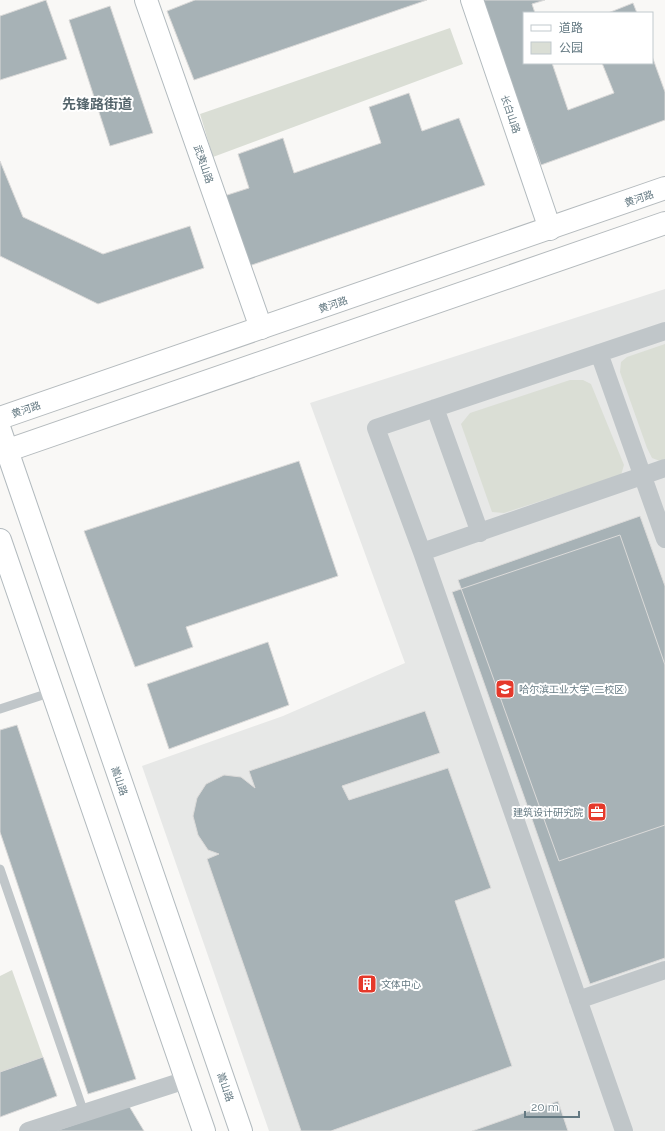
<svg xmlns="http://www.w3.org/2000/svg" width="665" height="1131" font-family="Raleway,'Noto Sans SC',sans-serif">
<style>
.built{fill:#e7e8e7}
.green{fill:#daded5}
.building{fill:#a7b2b6;stroke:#dbdad9}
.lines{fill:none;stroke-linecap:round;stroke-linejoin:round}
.secondary-casing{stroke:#b2babe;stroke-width:24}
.primary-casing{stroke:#b4babd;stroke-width:24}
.lane{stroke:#c0c6c9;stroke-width:9}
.street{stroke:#c0c6c9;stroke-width:18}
.secondary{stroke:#fff;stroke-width:22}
.primary{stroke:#fff;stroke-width:22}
.labels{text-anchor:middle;stroke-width:4;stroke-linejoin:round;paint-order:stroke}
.street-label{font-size:10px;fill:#647982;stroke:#fff}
.poi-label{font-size:10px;fill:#647982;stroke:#fff;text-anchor:start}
.district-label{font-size:14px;font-weight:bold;fill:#56666d;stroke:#fff}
</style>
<rect width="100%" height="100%" fill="#f9f8f6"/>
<!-- built -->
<path class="built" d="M 665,289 L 665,1131 L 269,1131 L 142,766 L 283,716 L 405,663 L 310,403 Z"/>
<!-- green -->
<path class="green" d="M 450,28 L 463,64 L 213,157 L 200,114 Z
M 665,344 L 665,460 L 660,461 L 652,458 L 647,448 L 620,372 L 621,362 L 627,357 Z
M 570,380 L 583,380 L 591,384 L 624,465 L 621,475 L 504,513 L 492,512 L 461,424 L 470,413 Z
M 12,970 L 43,1057 L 0,1072 L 0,976 Z"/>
<!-- building -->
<path class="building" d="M 46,0 L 67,59 L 0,80 L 0,16 Z
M 195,0 L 427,0 L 194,80 L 167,11 Z
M 481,0 L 545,0 L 532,4 L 535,13 L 524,13 L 524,63 L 552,63 L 568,110 L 614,93 L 602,63 L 652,63 L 652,56 L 665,92 L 665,120 L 541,165 Z
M 633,3 L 637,13 L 608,13 Z
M 110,6 L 153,133 L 110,146 L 69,20 Z
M 409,93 L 422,131 L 459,118 L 485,185 L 249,266 L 221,197 L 249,188 L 238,154 L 283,138 L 294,173 L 381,143 L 369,107 Z
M 0,161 L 23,217 L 103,254 L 190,226 L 204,268 L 98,304 L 0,256 Z
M 299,461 L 338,576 L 186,627 L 193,647 L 135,667 L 84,531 Z
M 640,516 L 665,586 L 665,825 L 559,861 L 458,580 Z
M 620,535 L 665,665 L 665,958 L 590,984 L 452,592 Z
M 268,642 L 289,705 L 169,749 L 147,684 Z
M 425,711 L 440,753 L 342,786 L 349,800 L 448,768 L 491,888 L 455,901 L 512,1066 L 331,1131 L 301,1131 L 207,859 L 219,854 L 208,850 L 198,835 L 193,816 L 197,798 L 206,784 L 224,775 L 241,777 L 255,788 L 249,771 Z
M 17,725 L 136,1079 L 88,1094 L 0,832 L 0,730 Z
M 43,1057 L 57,1096 L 0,1117 L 0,1072 Z
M 558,1101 L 568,1131 L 472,1131 Z
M 129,1106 L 144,1131 L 55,1131 Z"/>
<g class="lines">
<!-- secondary casing -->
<g class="secondary-casing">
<path id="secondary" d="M 146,0 L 261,328
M 472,0 L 550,229
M 0,430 L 241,1131
M 0,540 L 204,1131"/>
</g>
<!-- primary casing -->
<g class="primary-casing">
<path id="primary" d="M 0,418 L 665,188
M 0,453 L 665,223"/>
</g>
<!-- lane -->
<path class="lane" d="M 0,709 L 52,692
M 0,869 L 84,1113"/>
<!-- street -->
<path class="street" d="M 599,353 L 665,539
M 435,408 L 480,533
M 422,552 L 376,428 L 665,331
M 578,1000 L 665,970
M 28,1131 L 186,1080
M 624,1131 L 422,552 L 665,468"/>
<!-- secondary -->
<use href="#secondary" class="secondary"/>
<!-- primary -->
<use href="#primary" class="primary"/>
</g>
<!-- icons -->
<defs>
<g id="university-square" transform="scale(1)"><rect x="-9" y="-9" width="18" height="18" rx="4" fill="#e5392b" stroke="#fff"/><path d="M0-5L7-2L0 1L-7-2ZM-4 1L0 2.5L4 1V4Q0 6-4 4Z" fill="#fff"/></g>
<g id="office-square" transform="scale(1)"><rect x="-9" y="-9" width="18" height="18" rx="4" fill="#e5392b" stroke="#fff"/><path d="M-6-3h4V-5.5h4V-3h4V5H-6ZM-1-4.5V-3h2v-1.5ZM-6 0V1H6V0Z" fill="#fff"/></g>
<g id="building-square" transform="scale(1)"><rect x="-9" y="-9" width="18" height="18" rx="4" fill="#e5392b" stroke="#fff"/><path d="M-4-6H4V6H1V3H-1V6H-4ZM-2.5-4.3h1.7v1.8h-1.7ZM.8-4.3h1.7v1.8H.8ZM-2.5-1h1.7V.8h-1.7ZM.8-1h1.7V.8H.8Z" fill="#fff"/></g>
</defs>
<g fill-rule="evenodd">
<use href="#university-square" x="505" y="689"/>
<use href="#office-square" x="597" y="812"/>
<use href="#building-square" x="367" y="984"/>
</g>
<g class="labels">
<!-- street labels -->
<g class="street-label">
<text transform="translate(511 114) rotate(71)" y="4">长白山路</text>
<text transform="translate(204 164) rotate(71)" y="4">武夷山路</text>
<text transform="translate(639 198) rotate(-19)" y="4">黄河路</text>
<text transform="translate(333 304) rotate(-19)" y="4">黄河路</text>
<text transform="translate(26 409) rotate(-19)" y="4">黄河路</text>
<text transform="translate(120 781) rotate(71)" y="4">嵩山路</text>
<text transform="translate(226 1087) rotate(71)" y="4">嵩山路</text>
</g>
<!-- poi labels -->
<g class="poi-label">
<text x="519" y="693">哈尔滨工业大学 (二校区)</text>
<text x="583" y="816" text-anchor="end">建筑设计研究院</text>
<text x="381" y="988">文体中心</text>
</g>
<!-- district labels -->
<g class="district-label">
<text x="97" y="109">先锋路街道</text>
</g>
</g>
<!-- legend -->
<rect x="523" y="12" width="130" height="52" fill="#ffffff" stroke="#c1c9cd"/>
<rect x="531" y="25" width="20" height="6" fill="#ffffff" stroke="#c1c9cd"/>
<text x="559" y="32" font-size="12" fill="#647982">道路</text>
<rect x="531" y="42" width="20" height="12" fill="#daded5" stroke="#c1c9cd"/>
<text x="559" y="52" font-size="12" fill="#647982">公园</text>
<!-- scale -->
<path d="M525 1111v6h54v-6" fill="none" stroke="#647982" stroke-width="2"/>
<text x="531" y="1111" font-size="12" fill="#647982" stroke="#ffffff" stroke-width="3" paint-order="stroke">20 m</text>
</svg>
